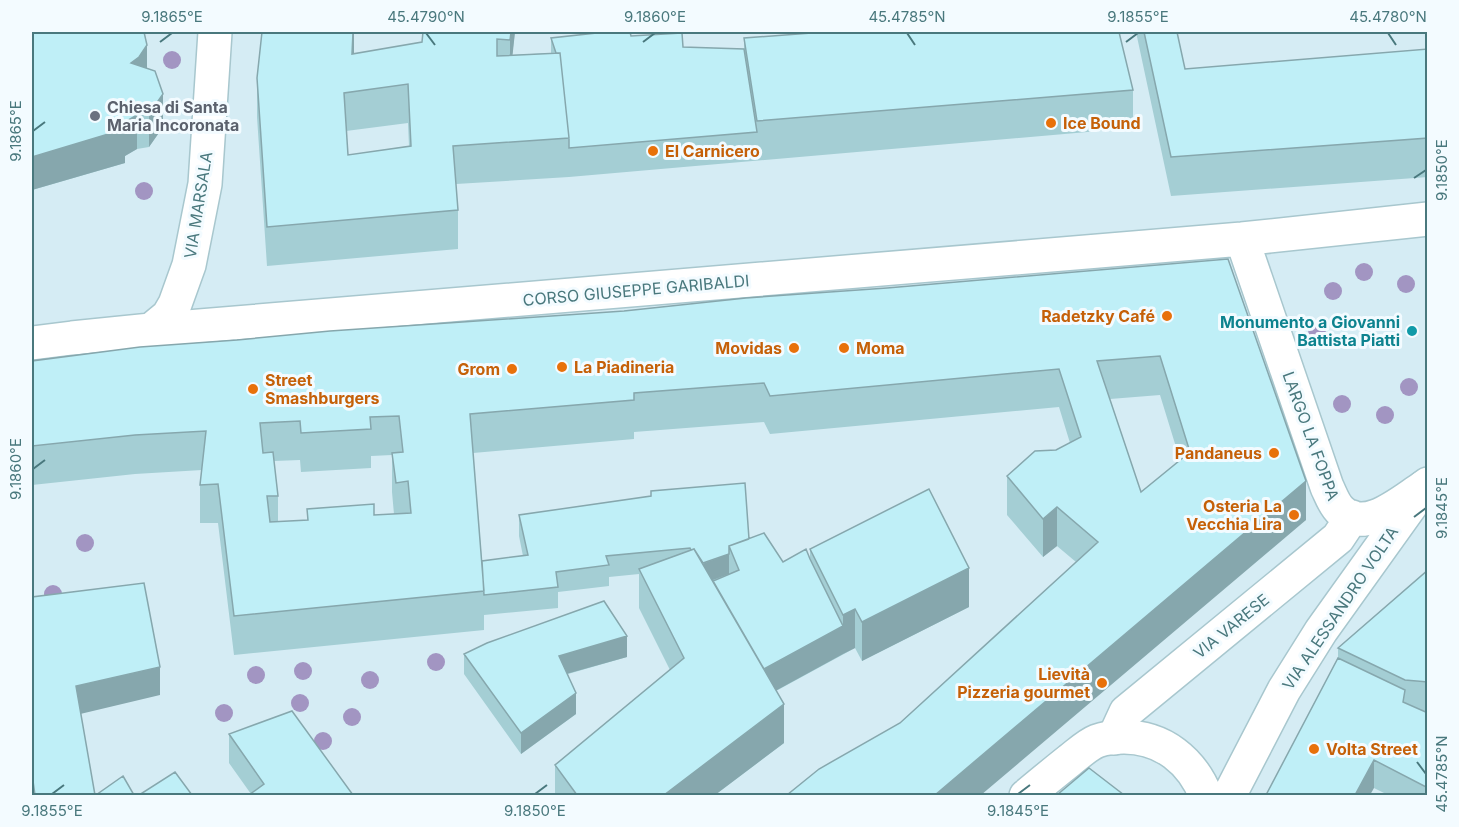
<svg xmlns="http://www.w3.org/2000/svg" width="1459" height="827" font-family="Inter,sans-serif">
<style>
.residential{fill:#d5ecf4}
.lines{fill:none;stroke-linecap:round;stroke-linejoin:round}
.pedestrian-casing{stroke:#a8c7ce;stroke-width:36}
.minor-casing{stroke:#a8c7ce;stroke-width:36}
.pedestrian{stroke:#fff;stroke-width:33}
.minor{stroke:#fff;stroke-width:33}
.tree{fill:#a295c2}
.wall{fill:#a4ced4;fill-rule:evenodd}
.shaded-wall{fill:#86a7ad}
.building{fill:#bfeff7;stroke:#86a7ad;stroke-width:1.5;fill-rule:evenodd}
.ticks{fill:none;stroke:#49787d;stroke-width:2}
.worship-dot{fill:#6b7280;stroke:#f3fbff;stroke-width:2}
.food-dot{fill:#e8710a;stroke:#f3fbff;stroke-width:2}
.culture-dot{fill:#0f9aa8;stroke:#f3fbff;stroke-width:2}
.labels{text-anchor:middle;stroke-width:6;stroke-linejoin:round;paint-order:stroke}
.worship-label{font-size:16px;font-weight:bold;fill:#5b616d;stroke:#f3fbff;text-anchor:start}
.food-label{font-size:16px;font-weight:bold;fill:#c56008;stroke:#f3fbff;text-anchor:start}
.street-label{font-size:16px;fill:#49787d;stroke:#f3fbff}
.culture-label{font-size:16px;font-weight:bold;fill:#0d838f;stroke:#f3fbff;text-anchor:end}
.neatline{fill:none;stroke:#49787d;stroke-width:2}
.ticks-label{font-size:15px;text-anchor:middle;fill:#49787d}
</style>
<rect width="100%" height="100%" fill="#eaf7fe"/>
<!-- residential -->
<path class="residential" d="M 32,32 L 1427,32 L 1427,795 L 32,795 Z"/>
<g class="lines">
<!-- pedestrian casing -->
<g class="pedestrian-casing">
<path id="pedestrian" d="M 1242,239 L 1327,487 C 1331,495 1334,505 1341,511 C 1365,535 1403,500 1424,487
M 151,330 L 1242,239 L 1428,219
M 1114,738 L 1126,712 L 1338,538 L 1352,517"/>
</g>
<!-- minor casing -->
<g class="minor-casing">
<path id="minor" d="M 32,343 L 72,338 L 151,330 L 168,316 L 175,304 L 189,265 L 205,184 L 215,32
M 1026,796 C 1040,784 1055,772 1070,760 C 1078,754 1087,745 1097,741 C 1105,738 1115,737 1124,737 C 1163,737 1192,761 1206,796
M 1229,796 L 1284,690 L 1321,631 L 1424,487 L 1428,484"/>
</g>
<!-- pedestrian -->
<use href="#pedestrian" class="pedestrian"/>
<!-- minor -->
<use href="#minor" class="minor"/>
</g>
<!-- trees -->
<g class="tree">
<circle cx="172" cy="60" r="9"/>
<circle cx="144" cy="191" r="9"/>
<circle cx="1364" cy="272" r="9"/>
<circle cx="1406" cy="284" r="9"/>
<circle cx="1333" cy="291" r="9"/>
<circle cx="1317" cy="330" r="9"/>
<circle cx="1409" cy="387" r="9"/>
<circle cx="1342" cy="404" r="9"/>
<circle cx="1385" cy="415" r="9"/>
<circle cx="85" cy="543" r="9"/>
<circle cx="53" cy="594" r="9"/>
<circle cx="436" cy="662" r="9"/>
<circle cx="303" cy="671" r="9"/>
<circle cx="256" cy="675" r="9"/>
<circle cx="370" cy="680" r="9"/>
<circle cx="300" cy="703" r="9"/>
<circle cx="224" cy="713" r="9"/>
<circle cx="352" cy="717" r="9"/>
<circle cx="323" cy="741" r="9"/>
</g>
<!-- wall -->
<path class="wall" d="M 32,32 L 147,68 L 163,127 L 149,147 L 137,149 L 125,156 L 125,163 L 32,190 Z
M 354,32 L 354,54 L 515,32 L 512,55 L 551,53 L 551,38 L 631,36 L 683,47 L 744,49 L 744,38 L 1133,90 L 1133,128 L 569,177 L 456,184 L 458,210 L 458,249 L 267,266 L 257,117 L 257,78 ZM 408,123 L 409,146 L 348,155 L 346,131 Z
M 1136,32 L 1177,32 L 1185,69 L 1428,49 L 1428,177 L 1171,196 Z
M 1228,259 L 1306,520 L 900,723 L 1076,562 L 1057,546 L 1043,557 L 1007,515 L 1007,476 L 1070,443 L 1059,407 L 770,434 L 764,422 L 634,432 L 634,439 L 473,453 L 482,561 L 523,556 L 519,536 L 519,515 L 749,539 L 783,562 L 810,559 L 810,549 L 969,607 L 862,661 L 855,648 L 776,691 L 784,743 L 715,795 L 555,795 L 555,765 L 670,670 L 639,608 L 639,574 L 609,577 L 609,586 L 558,592 L 558,608 L 484,615 L 484,630 L 234,655 L 218,523 L 200,523 L 200,485 L 202,470 L 135,474 L 32,485 L 32,361 L 237,340 L 624,311 ZM 1160,395 L 1180,460 L 1141,492 L 1110,399 ZM 392,455 L 392,492 L 394,514 L 374,515 L 307,509 L 307,520 L 278,522 L 278,496 L 274,461 L 300,460 L 301,472 L 371,468 L 371,456 Z
M 1428,570 L 1428,795 L 1388,795 L 1374,788 L 1338,658 L 1338,648 Z
M 464,654 L 627,657 L 568,674 L 576,714 L 521,754 L 464,674 Z
M 229,734 L 353,795 L 251,794 L 229,763 Z"/>
<!-- shaded-wall -->
<path class="shaded-wall" d="M 353,32 L 354,32 L 354,57 L 352,93 L 352,54 Z
M 511,32 L 515,32 L 510,79 L 510,40 Z
M 147,45 L 147,78 L 131,63 Z
M 163,94 L 163,127 L 149,147 L 149,114 Z
M 137,115 L 137,149 L 125,156 L 125,163 L 32,190 L 32,157 L 123,123 Z
M 1306,481 L 1306,520 L 981,795 L 935,795 Z
M 1057,507 L 1057,546 L 1043,557 L 1043,519 Z
M 729,554 L 729,574 L 694,587 L 694,567 Z
M 969,568 L 969,607 L 862,661 L 862,622 Z
M 855,609 L 855,648 L 843,654 L 843,615 Z
M 843,626 L 843,654 L 759,700 L 759,672 Z
M 627,636 L 627,657 L 559,676 L 559,656 Z
M 160,667 L 160,695 L 76,715 L 76,686 Z
M 576,693 L 576,714 L 521,754 L 521,733 Z
M 784,704 L 784,743 L 715,795 L 664,795 Z
M 1374,760 L 1374,788 L 1370,795 L 1355,795 Z"/>
<!-- building -->
<path class="building" d="M 32,32 L 144,32 L 147,45 L 139,57 L 131,63 L 155,71 L 163,94 L 149,114 L 137,115 L 123,123 L 125,129 L 32,157 Z
M 262,32 L 353,32 L 352,54 L 422,42 L 423,32 L 511,32 L 510,40 L 497,39 L 497,56 L 560,53 L 569,138 L 453,146 L 458,210 L 267,227 L 257,78 ZM 408,84 L 411,146 L 348,155 L 344,93 Z
M 606,32 L 630,32 L 631,36 L 682,33 L 683,47 L 744,49 L 757,132 L 569,148 L 569,138 L 560,53 L 556,53 L 551,38 Z
M 825,32 L 1119,32 L 1133,90 L 757,121 L 744,38 Z
M 1144,32 L 1177,32 L 1185,69 L 1428,49 L 1428,138 L 1171,157 Z
M 1228,259 L 1306,481 L 935,795 L 787,795 L 819,769 L 900,723 L 1098,542 L 1057,507 L 1043,519 L 1007,476 L 1035,451 L 1056,450 L 1081,437 L 1059,369 L 770,396 L 764,383 L 634,393 L 634,400 L 470,414 L 484,591 L 234,616 L 218,484 L 200,485 L 206,431 L 135,435 L 32,446 L 32,361 L 140,347 L 237,340 L 330,331 L 624,311 L 746,298 L 887,288 ZM 1160,356 L 1190,452 L 1141,492 L 1097,361 ZM 399,416 L 403,452 L 392,453 L 396,483 L 408,481 L 411,513 L 374,515 L 374,504 L 307,509 L 308,520 L 270,522 L 267,496 L 278,496 L 273,452 L 263,453 L 260,423 L 300,421 L 301,433 L 371,429 L 370,417 Z
M 745,483 L 749,539 L 729,546 L 729,554 L 703,563 L 694,549 L 691,550 L 690,548 L 606,556 L 609,565 L 556,572 L 558,587 L 484,595 L 482,561 L 528,555 L 519,515 L 651,496 L 651,491 Z
M 929,489 L 969,568 L 862,622 L 855,609 L 843,615 L 810,549 Z
M 764,533 L 783,562 L 806,549 L 810,559 L 843,626 L 764,669 L 713,581 L 739,570 L 729,546 Z
M 694,549 L 784,704 L 664,795 L 577,795 L 555,765 L 684,658 L 639,569 Z
M 1428,570 L 1428,682 L 1405,680 L 1338,648 Z
M 144,583 L 160,667 L 76,686 L 95,795 L 35,795 L 32,774 L 32,597 Z
M 604,601 L 627,636 L 559,656 L 576,693 L 521,733 L 464,654 L 487,643 Z
M 1338,658 L 1405,690 L 1403,702 L 1428,713 L 1428,788 L 1374,760 L 1355,795 L 1266,795 Z
M 292,711 L 353,795 L 249,795 L 264,784 L 229,734 Z
M 1089,768 L 1124,795 L 1057,795 Z
M 175,772 L 192,795 L 139,795 Z
M 123,776 L 134,795 L 96,795 Z
M 32,782 L 34,795 L 32,795 Z"/>
<!-- ticks -->
<path class="ticks" d="M 426,33 L 435,45M 907,33 L 915,45M 1388,33 L 1396,45M 160,42 L 172,33M 643,42 L 655,33M 1126,42 L 1138,33M 33,131 L 45,122M 1414,178 L 1426,170M 33,469 L 45,460M 1414,517 L 1426,508M 1417,762 L 1426,774M 52,794 L 64,785M 535,794 L 547,785M 1018,794 L 1030,785"/>
<!-- markers -->
<circle class="worship-dot" cx="95" cy="116" r="6"/>
<g class="food-dot">
<circle cx="1051" cy="123" r="6"/>
<circle cx="653" cy="151" r="6"/>
<circle cx="1167" cy="316" r="6"/>
<circle cx="794" cy="348" r="6"/>
<circle cx="844" cy="348" r="6"/>
<circle cx="562" cy="367" r="6"/>
<circle cx="512" cy="369" r="6"/>
<circle cx="253" cy="389" r="6"/>
<circle cx="1274" cy="453" r="6"/>
<circle cx="1294" cy="515" r="6"/>
<circle cx="1102" cy="683" r="6"/>
<circle cx="1314" cy="749" r="6"/>
</g>
<circle class="culture-dot" cx="1412" cy="331" r="6"/>
<g class="labels">
<!-- worship labels -->
<g class="worship-label">
<text x="107" y="113">Chiesa di Santa<tspan x="107" dy="18">Maria Incoronata</tspan></text>
</g>
<!-- food labels -->
<g class="food-label">
<text x="1063" y="129">Ice Bound</text>
<text x="665" y="157">El Carnicero</text>
<text x="1155" y="322" text-anchor="end">Radetzky Café</text>
<text x="782" y="354" text-anchor="end">Movidas</text>
<text x="856" y="354">Moma</text>
<text x="574" y="373">La Piadineria</text>
<text x="500" y="375" text-anchor="end">Grom</text>
<text x="265" y="386">Street<tspan x="265" dy="18">Smashburgers</tspan></text>
<text x="1262" y="459" text-anchor="end">Pandaneus</text>
<text x="1282" y="512" text-anchor="end">Osteria La<tspan x="1282" dy="18">Vecchia Lira</tspan></text>
<text x="1090" y="680" text-anchor="end">Lievità<tspan x="1090" dy="18">Pizzeria gourmet</tspan></text>
<text x="1326" y="755">Volta Street</text>
</g>
<!-- street labels -->
<g class="street-label">
<text transform="translate(198 205) rotate(-81)" y="6">VIA MARSALA</text>
<text transform="translate(636 290) rotate(-5)" y="6">CORSO GIUSEPPE GARIBALDI</text>
<text transform="translate(1311 436) rotate(70)" y="6">LARGO LA FOPPA</text>
<text transform="translate(1340 608) rotate(-56)" y="6">VIA ALESSANDRO VOLTA</text>
<text transform="translate(1231 626) rotate(-39)" y="6">VIA VARESE</text>
</g>
<!-- culture labels -->
<g class="culture-label">
<text x="1400" y="328">Monumento a Giovanni<tspan x="1400" dy="18">Battista Piatti</tspan></text>
</g>
</g>
<!-- border -->
<rect width="1459" height="827" fill="none" stroke="#f3fbff" stroke-width="66"/>
<rect x="33" y="33" width="1393" height="761" class="neatline"/>
<g class="ticks-label">
<text x="172" y="22">9.1865°E</text>
<text x="426" y="22">45.4790°N</text>
<text x="655" y="22">9.1860°E</text>
<text x="907" y="22">45.4785°N</text>
<text x="1138" y="22">9.1855°E</text>
<text x="1388" y="22">45.4780°N</text>
<text transform="translate(16 131) rotate(-90)" y="5">9.1865°E</text>
<text transform="translate(1442 170) rotate(-90)" y="5">9.1850°E</text>
<text transform="translate(16 469) rotate(-90)" y="5">9.1860°E</text>
<text transform="translate(1442 508) rotate(-90)" y="5">9.1845°E</text>
<text transform="translate(1442 774) rotate(-90)" y="5">45.4785°N</text>
<text x="52" y="816">9.1855°E</text>
<text x="535" y="816">9.1850°E</text>
<text x="1018" y="816">9.1845°E</text>
</g>
</svg>
